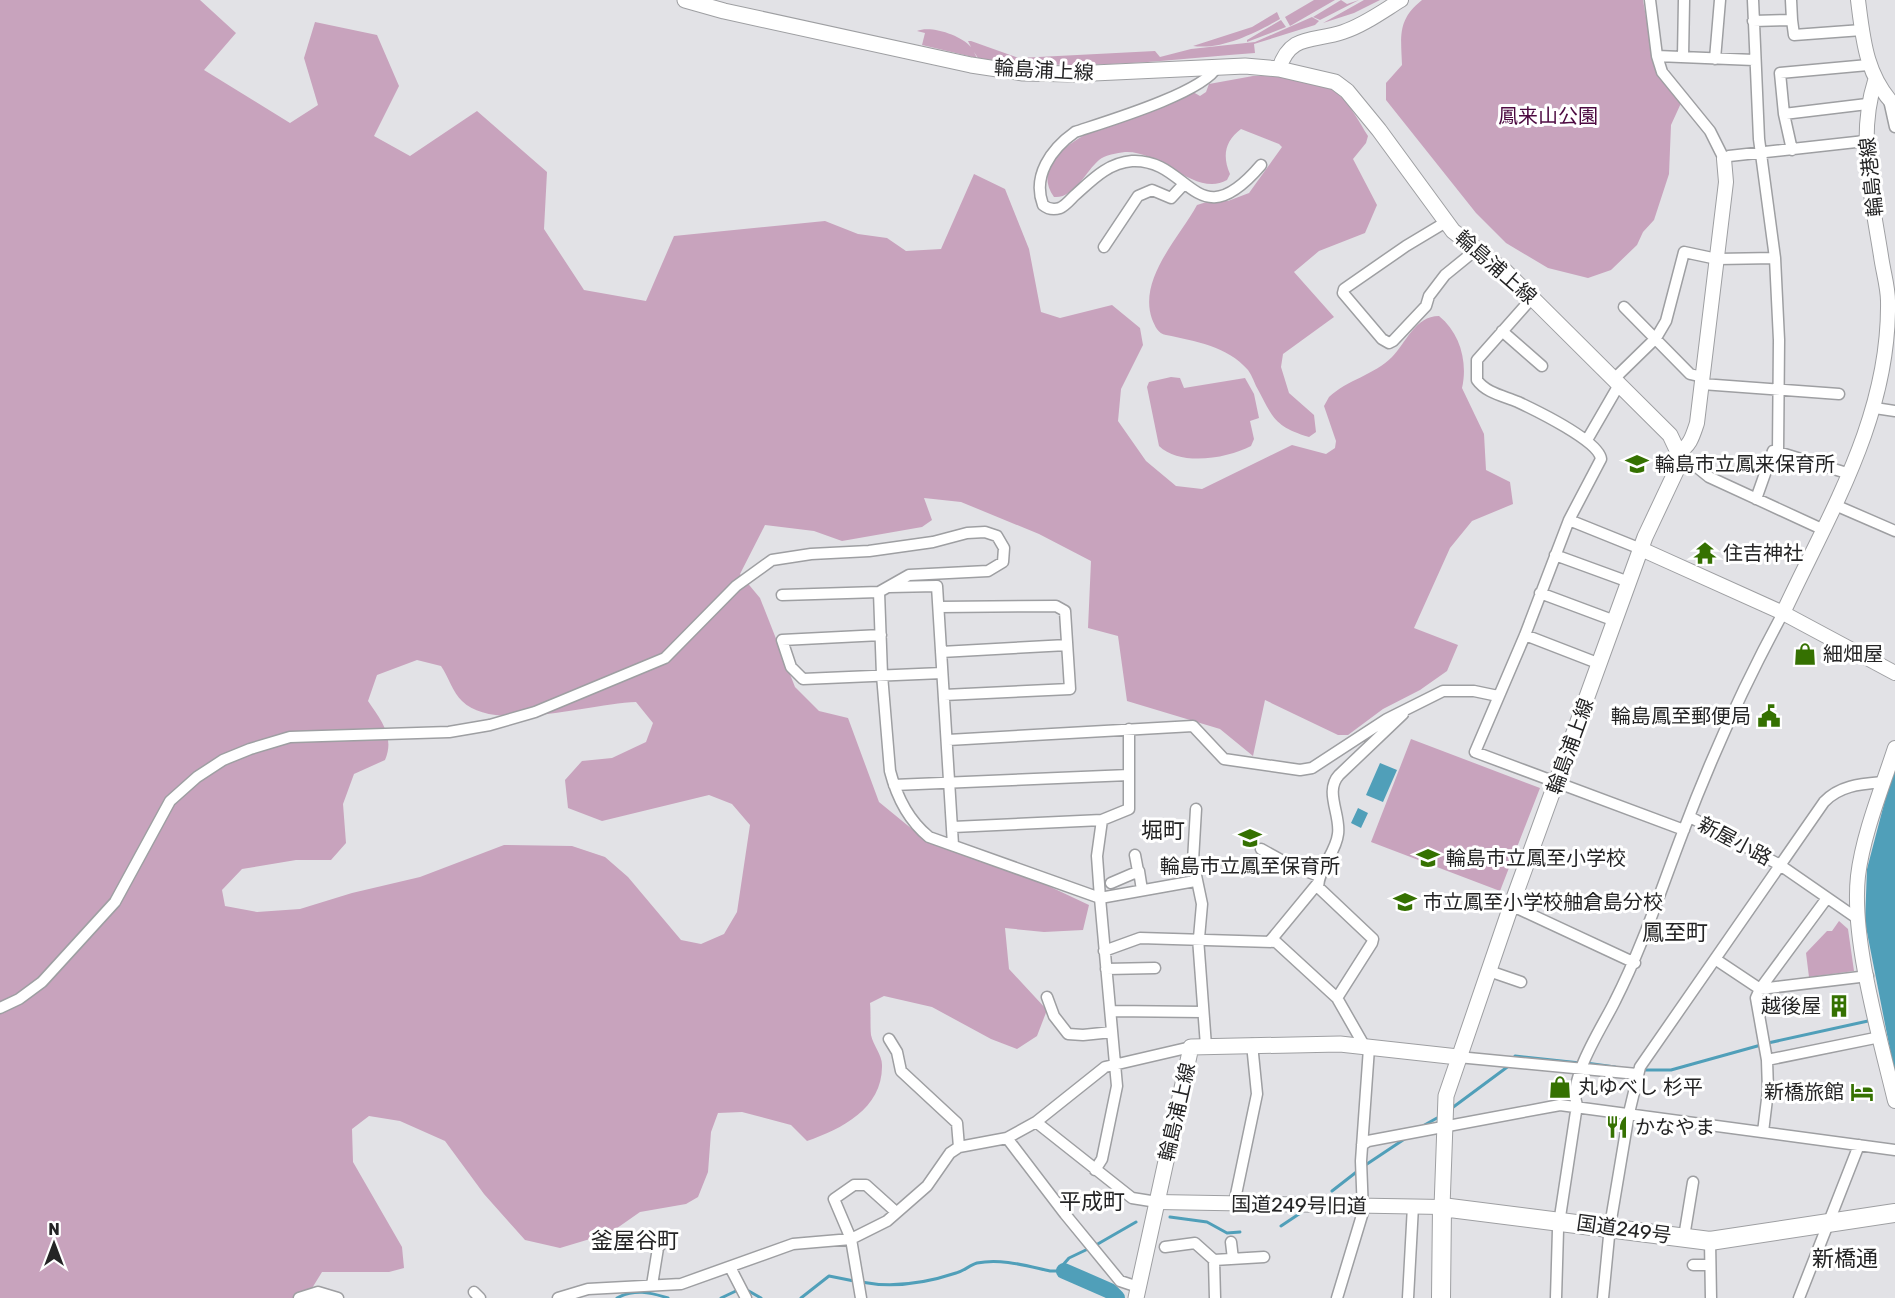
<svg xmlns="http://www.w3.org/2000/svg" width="1895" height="1298" font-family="Rubik,'Noto Sans JP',sans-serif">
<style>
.green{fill:#c8a3bd;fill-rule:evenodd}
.water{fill:#509fb9}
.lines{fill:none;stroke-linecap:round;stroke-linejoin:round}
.stream{stroke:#509fb9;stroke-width:3}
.river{stroke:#509fb9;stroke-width:16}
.street-casing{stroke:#9e9fa2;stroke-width:13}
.secondary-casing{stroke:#9e9fa2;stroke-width:16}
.primary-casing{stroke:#9e9fa2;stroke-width:17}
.highway-casing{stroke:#9e9fa2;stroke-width:20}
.street{stroke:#fff;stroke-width:10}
.secondary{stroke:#fff;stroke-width:14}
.primary{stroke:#fff;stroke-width:15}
.highway{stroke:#fff;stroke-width:18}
.labels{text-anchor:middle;stroke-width:6;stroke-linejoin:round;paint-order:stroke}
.street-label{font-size:20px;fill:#242425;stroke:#fff}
.park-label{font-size:20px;fill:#4c0940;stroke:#fff}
.poi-label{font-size:20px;fill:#242425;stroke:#fff;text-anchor:start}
.quarter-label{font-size:22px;fill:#242425;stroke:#fff}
</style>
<rect width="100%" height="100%" fill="#e2e2e6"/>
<!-- green -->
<path class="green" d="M 0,0 L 200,0 L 236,33 L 204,70 L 290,123 L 318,105 L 304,58 L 315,22 L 377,35 L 399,86 L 374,136 L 410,156 L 477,111 L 547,172 L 544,229 L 584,290 L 646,301 L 674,236 L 825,221 L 858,234 L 887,238 L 906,251 L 941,249 L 974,174 L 1005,189 L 1029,249 L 1041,312 L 1060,318 L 1112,305 L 1140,328 L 1143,345 L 1121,389 L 1118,421 L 1146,461 L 1176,486 L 1202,489 L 1292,445 L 1326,454 L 1335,448 L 1336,441 L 1324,406 L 1329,397 C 1347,380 1374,375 1392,357 C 1406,343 1415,316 1439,316 C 1460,333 1468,362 1462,388 L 1484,434 L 1486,470 L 1510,482 L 1513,504 L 1472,521 L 1450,548 L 1414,628 L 1458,645 L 1447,671 L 1420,690 L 1383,709 L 1348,735 L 1338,735 L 1265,700 L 1253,756 L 1220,729 L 1127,701 L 1118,636 L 1088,628 L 1091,561 L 1039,534 L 961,502 L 924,498 L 932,520 L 922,527 L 842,541 L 814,531 L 765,525 L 740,574 L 760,598 L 795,687 L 819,711 L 848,718 L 879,802 L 923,838 L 1012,869 L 1089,905 L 1083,930 L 1044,932 L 1005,928 L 1009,969 L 1047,1010 L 1037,1036 L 1017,1049 L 991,1039 L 932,1007 L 884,996 L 870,1003 C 871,1013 870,1025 871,1035 C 873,1045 882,1055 882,1065 C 883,1108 842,1129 807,1141 L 791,1125 L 742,1112 L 718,1113 L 711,1132 L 708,1172 L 698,1197 L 686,1204 L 640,1212 L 610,1233 L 560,1248 L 525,1240 L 484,1194 L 445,1141 L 400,1121 L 369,1116 L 352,1129 L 353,1162 L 402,1247 L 404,1268 L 389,1272 L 322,1272 L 306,1298 L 0,1298 ZM 417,660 L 441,666 C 448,676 453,693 462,701 C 495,734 593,703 636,702 L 653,723 L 646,742 L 612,758 L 582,761 L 565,780 L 568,808 L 602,821 L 709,795 L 732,804 L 750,825 L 737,912 L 724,934 L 701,944 L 681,940 L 628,877 L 605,857 L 572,846 L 504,845 L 420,877 L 352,893 L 300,909 L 257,912 L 225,906 L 222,890 L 242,869 L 296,860 L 331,860 L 346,843 L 343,804 L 354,774 L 385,760 C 395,737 381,720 368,701 L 377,675 Z
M 1314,0 L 1335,0 L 1290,26 L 1285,17 Z
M 1341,0 L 1347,4 L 1359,0 L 1320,20 L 1313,17 Z
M 1364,0 L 1380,0 L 1354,13 L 1323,23 Z
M 1422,0 L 1643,0 L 1650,40 L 1682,101 L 1671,125 L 1669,174 L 1654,220 L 1643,232 L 1637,245 L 1611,270 L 1588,278 L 1548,268 L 1506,243 L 1476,213 L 1386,100 L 1386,83 L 1402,65 C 1401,36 1397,20 1422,0 Z
M 1277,12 L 1280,19 C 1255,33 1222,50 1193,46 L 1252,27 Z
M 1312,17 L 1319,21 L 1315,25 L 1254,44 L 1255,53 C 1164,60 1069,73 978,58 L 974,52 L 977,58 L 922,45 L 925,33 L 917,31 C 930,25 961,35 971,47 L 968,41 L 971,41 L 1019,58 L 1155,51 L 1160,57 L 1191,49 L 1255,42 Z
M 1281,20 L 1286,27 L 1247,42 L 1247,40 Z
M 1253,76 C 1280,76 1317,76 1338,94 C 1351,105 1359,122 1368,136 L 1366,143 L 1353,159 L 1377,205 L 1365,233 L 1319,251 L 1294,272 L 1334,317 L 1283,354 L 1281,367 L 1289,393 L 1314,415 L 1316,432 L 1309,437 C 1273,426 1273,417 1256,386 C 1254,381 1251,374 1248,370 C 1227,346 1195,341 1166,335 C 1158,334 1155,326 1152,319 C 1138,279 1179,238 1197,205 L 1216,199 L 1228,201 L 1249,193 L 1282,147 L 1279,144 L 1241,129 C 1225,141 1222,156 1230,174 L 1227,180 C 1196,198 1161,150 1125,152 C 1117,153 1105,155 1099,160 C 1086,171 1074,199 1054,197 C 1015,142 1158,106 1193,92 L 1200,96 L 1206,92 L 1209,84 Z
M 1171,377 L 1180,378 L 1184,388 L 1245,378 L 1254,394 L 1259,418 L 1250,421 L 1254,439 L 1251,446 C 1228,458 1181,467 1159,446 L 1147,387 L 1149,382 Z
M 1411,739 L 1540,788 L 1500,891 L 1371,842 Z
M 1839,921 L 1848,929 L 1854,971 L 1809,977 L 1806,953 L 1827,931 L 1832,931 Z"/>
<!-- water -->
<path class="water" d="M 1895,762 L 1895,1075 L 1865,922 L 1867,869 Z
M 1380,763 L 1397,770 L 1383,802 L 1366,795 Z
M 1358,808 L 1368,813 L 1361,828 L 1351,823 Z"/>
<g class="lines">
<!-- stream -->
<path class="stream" d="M 1768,1043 L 1868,1021
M 1513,1059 L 1515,1056 L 1580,1063
M 1586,1063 L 1615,1067
M 1643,1070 L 1671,1070 L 1761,1045
M 1452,1108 L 1510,1065
M 1421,1127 L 1437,1118
M 1364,1166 L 1406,1138
M 1332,1191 L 1359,1170
M 1170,1217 L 1207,1222 L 1227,1233 L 1240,1232
M 1281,1226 L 1302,1212
M 1096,1245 L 1136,1222
M 861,1282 C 892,1288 926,1283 956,1273 C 964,1271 970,1265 977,1263 C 1001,1258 1027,1266 1050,1271 L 1064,1271 L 1062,1266 L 1069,1258 L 1090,1248
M 747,1290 L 761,1298
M 617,1298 C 634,1289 650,1292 668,1298
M 721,1298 L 738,1290
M 801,1298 L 829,1276 L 854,1281"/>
<!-- river -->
<path class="river" d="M 1064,1271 L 1110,1291 L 1117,1298"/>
<!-- street casing -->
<g class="street-casing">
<path id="street" d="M 1650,0 L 1657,56 L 1662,72 L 1710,131 L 1724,159 L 1729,156 L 1865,141
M 1753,0 L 1759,139 L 1775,258 L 1779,340 L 1778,452 L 1773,451 L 1756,499
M 1791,0 L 1792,20
M 1753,21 L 1792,20 L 1794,35 L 1862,30
M 1657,56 L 1754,60
M 1683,57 L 1684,0
M 1715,59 L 1720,0
M 1217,67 C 1203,93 1105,122 1075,132 C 1051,149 1032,176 1043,205 C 1048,209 1054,210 1060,208 C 1065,206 1070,200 1074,196 C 1091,181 1107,163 1132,161 C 1190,158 1196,241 1261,165
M 1889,100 L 1895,127
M 1784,114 L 1867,104
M 1792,150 L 1784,114 L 1780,73 L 1868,65
M 1446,222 L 1406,246 L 1344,289 L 1343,293 L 1382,339 L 1389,343 L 1393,341 L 1426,306 L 1429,296 L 1445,275 L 1477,249
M 1104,247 L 1138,196 L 1152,190 L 1171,198 L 1183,185
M 1532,298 L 1477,360 L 1477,380 C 1486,393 1504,396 1518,402 C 1535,410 1599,441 1601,459 L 1569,520 L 1525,635 L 1475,752 L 1684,830
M 1624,307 L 1690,374 L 1703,377
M 1502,331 L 1542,366
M 1615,378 L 1656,338 L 1666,321 L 1684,252 L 1717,259 L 1775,258
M 1702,384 L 1839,394
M 1875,408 L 1895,411
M 1587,440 L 1620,383
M 1678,452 L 1709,477 L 1824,530
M 1778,452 L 1850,474
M 1835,505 L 1895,531
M 1569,520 L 1641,549
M 1555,555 L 1629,582
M 889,587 L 937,586 L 953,845
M 879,592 L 882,675 L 890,771 C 897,798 908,820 929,837 L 1100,898 L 1117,1086 L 1102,1159 L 1095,1170
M 1540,593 L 1615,621
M 939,607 L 1056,606 L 1065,611 L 1070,689 L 944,695
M 881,635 L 782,640 L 791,667 L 803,679 L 942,673
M 1525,635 L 1600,664
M 941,652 L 1067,645
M 948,740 L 1193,726 L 1224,759 L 1300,770 L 1312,768 L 1387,719 L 1443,691 L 1474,691 L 1498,696
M 894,785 L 1129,775
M 1196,809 L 1193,861 L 1202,904 L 1199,938
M 1690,817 L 1780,865 L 1858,919
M 1102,820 L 1097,856 L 1100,898 L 1195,881
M 953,827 L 1102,820 L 1129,809 L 1129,729
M 1261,849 L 1290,865 L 1319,876
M 1135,855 L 1138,871
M 1111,883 L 1139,871 L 1142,890
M 1510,909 L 1519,909 L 1635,963
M 1198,938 L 1206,1046
M 1271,940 L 1318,883
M 1104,951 L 1140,938 L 1276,942 L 1337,998 L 1365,1047
M 1715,959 L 1760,989 L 1868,976
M 1106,969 L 1155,968
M 1489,971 L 1521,982
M 1047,997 L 1054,1016 L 1068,1034 L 1083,1035 L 1112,1032
M 1337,998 L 1372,943 L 1373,939 L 1318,887 C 1319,867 1336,853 1338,834 C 1341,815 1324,791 1339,775 L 1403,714
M 0,1008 L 19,999 L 42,982 L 115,902 L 170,801 L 197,777 L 223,760 L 250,749 L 290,737 L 449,732 L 490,725 L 535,712 L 665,658 L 736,586 L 772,560 L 811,554 L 869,551 L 933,542 L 967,533 L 985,532 L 997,536 L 1004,548 L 1003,562 L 988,571 L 909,575 L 879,592 L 782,595
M 1111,1011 L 1203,1012
M 889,1039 L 897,1052 L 901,1071 L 957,1123 L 959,1147
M 1458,1057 L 1637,1074
M 1767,1060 L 1880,1037
M 1036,1122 L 1132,1198 L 1157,1202
M 1763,1132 L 1768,1091 L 1767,1060 L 1756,998 L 1760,989 L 1827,898
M 1007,1138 L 1065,1214 L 1120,1281 L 1138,1287
M 1362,1145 L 1368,1141 L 1560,1105 L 1895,1150
M 1234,1204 L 1257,1094 L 1252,1044
M 1684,1237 L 1693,1182
M 1710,1241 L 1711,1298
M 1231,1242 L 1233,1259
M 1165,1247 L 1195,1243 L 1214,1260 L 1264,1257
M 1214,1260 L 1215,1298
M 1693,1265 L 1710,1265
M 730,1267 L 746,1298
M 652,1285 L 658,1248 L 667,1237
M 474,1292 L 480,1298
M 299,1298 L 318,1292 L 338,1298
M 558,1298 L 588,1289 L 681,1284 L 793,1244 L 851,1239 L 887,1221 L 927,1186 L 950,1153 L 959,1147 L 1007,1138 L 1036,1122 L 1105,1067 L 1191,1047
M 861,1298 L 851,1239 L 834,1199 L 854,1185 L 866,1185 L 896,1212
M 1337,1298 L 1363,1212 L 1361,1161 L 1369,1048
M 1408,1298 L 1413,1206
M 1556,1298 L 1558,1230 L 1577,1105 C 1567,1079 1603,1026 1615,1001 C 1643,946 1661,889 1683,832 C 1711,758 1745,683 1783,613
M 1603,1298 L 1610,1226 L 1629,1113 L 1640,1067 L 1824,802 C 1840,785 1862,784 1884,782
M 1799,1298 L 1859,1145"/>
</g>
<!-- secondary casing -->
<g class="secondary-casing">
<path id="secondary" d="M 1858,0 C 1863,40 1866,76 1895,106
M 1279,69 C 1290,33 1314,42 1343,32 C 1364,25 1383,11 1401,0
M 1678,452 C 1690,447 1693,435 1697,423 L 1726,182 L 1724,159
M 1641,549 L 1783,613 L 1895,673
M 1783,613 C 1830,512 1890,416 1888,301 C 1888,287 1883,271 1881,256 C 1872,199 1857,137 1875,81
M 1895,748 C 1882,788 1863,834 1858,876 C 1851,939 1880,1038 1895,1101
M 1157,1202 L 1442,1207"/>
</g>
<!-- primary casing -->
<g class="primary-casing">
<path id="primary" d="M 685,0 L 724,11 L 971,65 L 1023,73 L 1072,74 L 1245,66 L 1279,69 L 1335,82 L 1347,91 L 1379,130 L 1453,231 L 1506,272 L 1670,435 L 1678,452 L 1677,469 L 1645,537 L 1510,909 L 1446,1096 L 1442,1207
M 1136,1298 L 1191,1047 L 1340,1044 L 1458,1057"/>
</g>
<!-- highway casing -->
<g class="highway-casing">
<path id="highway" d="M 1441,1298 L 1442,1207 L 1710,1241 L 1895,1213"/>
</g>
<!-- street -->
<use href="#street" class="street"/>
<!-- secondary -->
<use href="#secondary" class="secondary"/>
<!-- primary -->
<use href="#primary" class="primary"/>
<!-- highway -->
<use href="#highway" class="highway"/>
</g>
<!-- icons -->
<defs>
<g id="school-bare" transform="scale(1.8)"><path d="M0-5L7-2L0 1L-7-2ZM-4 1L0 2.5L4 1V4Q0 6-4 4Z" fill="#357101" stroke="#fff" stroke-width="2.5" paint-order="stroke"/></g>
<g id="temple-bare" transform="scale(1.8)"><path d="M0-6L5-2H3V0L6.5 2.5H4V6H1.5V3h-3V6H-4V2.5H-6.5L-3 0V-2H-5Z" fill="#357101" stroke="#fff" stroke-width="2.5" paint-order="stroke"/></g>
<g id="shop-bare" transform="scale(1.8)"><path d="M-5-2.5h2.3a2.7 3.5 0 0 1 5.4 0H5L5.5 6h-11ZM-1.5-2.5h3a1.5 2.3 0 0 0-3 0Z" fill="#357101" stroke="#fff" stroke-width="2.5" paint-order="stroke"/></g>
<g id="civic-bare" transform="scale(1.8)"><path d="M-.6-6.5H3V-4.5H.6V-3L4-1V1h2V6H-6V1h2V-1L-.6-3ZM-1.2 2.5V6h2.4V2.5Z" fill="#357101" stroke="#fff" stroke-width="2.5" paint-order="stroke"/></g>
<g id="building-bare" transform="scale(1.8)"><path d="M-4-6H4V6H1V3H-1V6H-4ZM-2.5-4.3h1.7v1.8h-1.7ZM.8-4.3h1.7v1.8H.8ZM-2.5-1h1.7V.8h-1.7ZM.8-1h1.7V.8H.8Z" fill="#357101" stroke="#fff" stroke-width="2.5" paint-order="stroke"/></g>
<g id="hotel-bare" transform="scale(1.8)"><path d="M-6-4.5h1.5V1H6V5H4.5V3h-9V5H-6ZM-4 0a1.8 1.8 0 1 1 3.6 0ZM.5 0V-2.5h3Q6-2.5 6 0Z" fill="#357101" stroke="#fff" stroke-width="2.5" paint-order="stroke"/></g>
<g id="restaurant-bare" transform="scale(1.8)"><path d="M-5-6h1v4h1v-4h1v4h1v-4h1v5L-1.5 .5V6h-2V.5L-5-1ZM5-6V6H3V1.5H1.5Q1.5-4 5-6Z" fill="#357101" stroke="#fff" stroke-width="2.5" paint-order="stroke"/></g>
</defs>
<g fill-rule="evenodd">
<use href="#school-bare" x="1637" y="464"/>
<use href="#temple-bare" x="1705" y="553"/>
<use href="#shop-bare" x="1805" y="654"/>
<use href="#civic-bare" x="1769" y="716"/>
<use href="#school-bare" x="1250" y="838"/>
<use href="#school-bare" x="1428" y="858"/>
<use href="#school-bare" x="1405" y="902"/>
<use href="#building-bare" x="1839" y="1006"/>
<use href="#shop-bare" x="1560" y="1087"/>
<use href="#hotel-bare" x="1862" y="1092"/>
<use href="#restaurant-bare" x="1617" y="1127"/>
</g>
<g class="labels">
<!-- street labels -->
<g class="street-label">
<text transform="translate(1044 70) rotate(3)" y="7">輪島浦上線</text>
<text transform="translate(1871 177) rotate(-96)" y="7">輪島港線</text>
<text transform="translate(1496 267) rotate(41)" y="7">輪島浦上線</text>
<text transform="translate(1570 746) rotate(-70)" y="7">輪島浦上線</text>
<text transform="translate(1735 841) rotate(28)" y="7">新屋小路</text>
<text transform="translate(1177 1112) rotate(-77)" y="7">輪島浦上線</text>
<text transform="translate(1299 1205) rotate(1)" y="7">国道249号旧道</text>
<text transform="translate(1624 1229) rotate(8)" y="7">国道249号</text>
</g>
<!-- park labels -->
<g class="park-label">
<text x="1548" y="123">鳳来山公園</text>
</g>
<!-- poi labels -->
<g class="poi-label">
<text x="1655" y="471">輪島市立鳳来保育所</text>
<text x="1723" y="560">住吉神社</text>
<text x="1823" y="661">細畑屋</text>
<text x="1751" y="723" text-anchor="end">輪島鳳至郵便局</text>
<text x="1446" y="865">輪島市立鳳至小学校</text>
<text x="1250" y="873" text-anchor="middle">輪島市立鳳至保育所</text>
<text x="1423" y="909">市立鳳至小学校舳倉島分校</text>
<text x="1821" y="1013" text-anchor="end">越後屋</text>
<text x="1578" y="1094">丸ゆべし 杉平</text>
<text x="1844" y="1099" text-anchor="end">新橋旅館</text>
<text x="1635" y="1134">かなやま</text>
</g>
<!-- quarter labels -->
<g class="quarter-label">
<text x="1163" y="838">堀町</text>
<text x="1675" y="940">鳳至町</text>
<text x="1092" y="1209">平成町</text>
<text x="635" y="1248">釜屋谷町</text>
<text x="1845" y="1266">新橋通</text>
</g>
</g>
<!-- north arrow -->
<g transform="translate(54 1244)" stroke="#ffffff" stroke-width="4.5" paint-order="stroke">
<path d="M0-4.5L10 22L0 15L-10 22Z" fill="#242425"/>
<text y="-9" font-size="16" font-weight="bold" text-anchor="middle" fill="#242425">N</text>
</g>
</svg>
